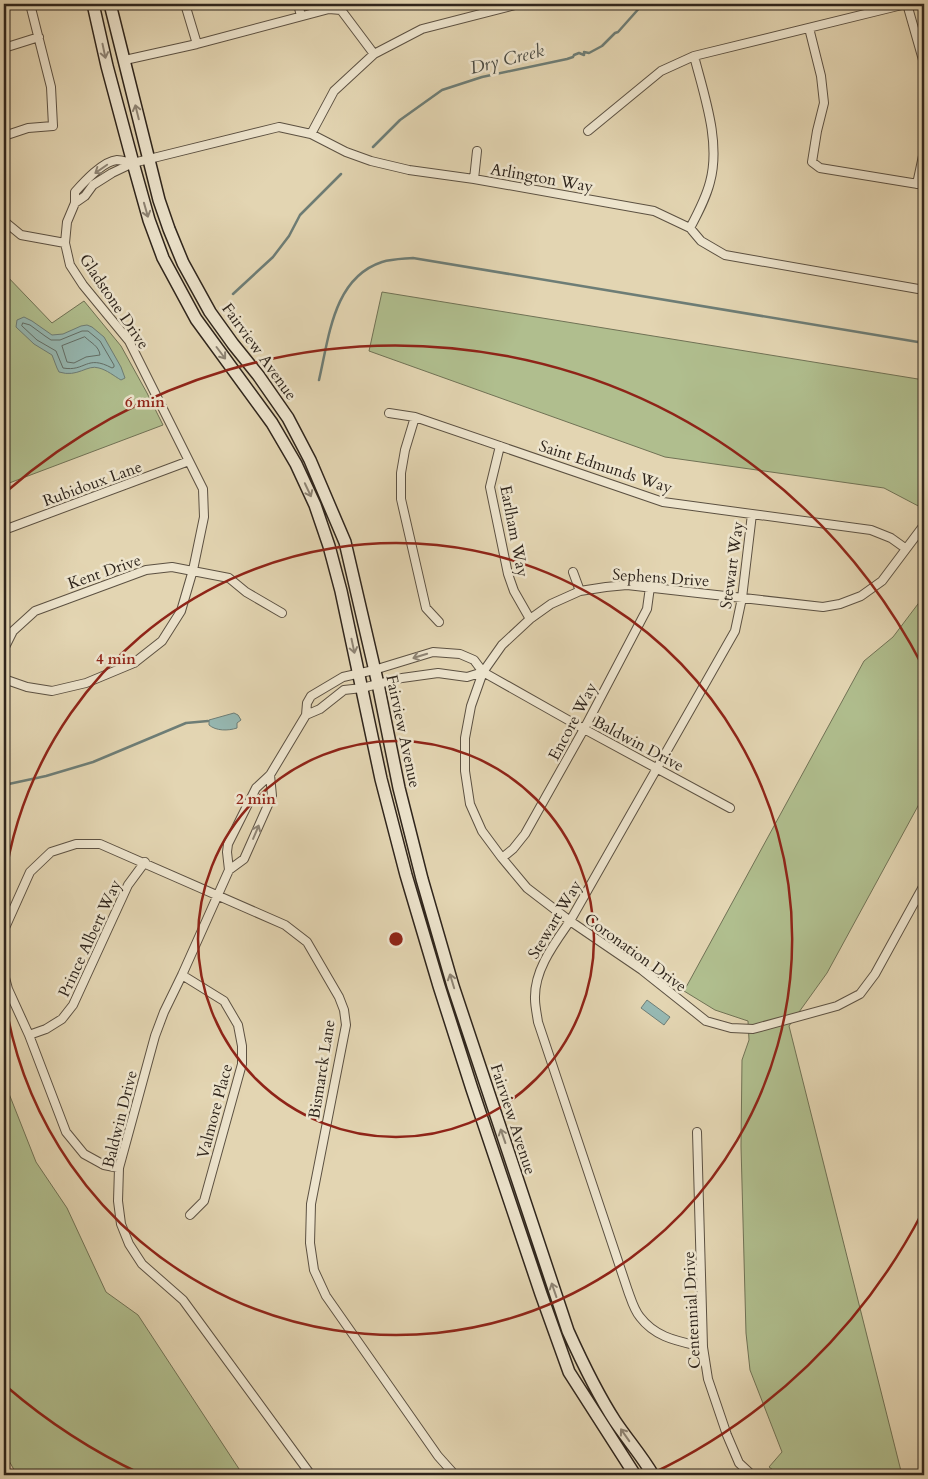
<svg xmlns="http://www.w3.org/2000/svg" width="928" height="1479" font-family="Cardo,serif">
<style>
.green{fill:#b0be8e;stroke:#707255}
.water{fill:#96b8b2;stroke:#6d7d76}
.lines{fill:none;stroke-linecap:round;stroke-linejoin:round}
.shore{stroke:#626e67;stroke-width:1}
.stream{stroke:#6d7d76;stroke-width:2.5}
.street-casing{stroke:#5c5142;stroke-width:10}
.secondary-casing{stroke:#2f251c;stroke-width:14}
.street{stroke:#ede4cd;stroke-width:8}
.secondary{stroke:#ede4cd;stroke-width:11}
.oneway{stroke:#8e8474}
.ring{fill:none;stroke:#8f2418;stroke-width:2.5}
.labels{text-anchor:middle;stroke-width:5;stroke-linejoin:round;paint-order:stroke}
.street-label{font-size:16px;fill:#2f251c;stroke:#ede4cd}
.water-label{font-size:18px;font-style:italic;fill:#494a42;stroke:#ede4cd}
.centre{fill:#8f2418;stroke:#ede4cd;stroke-width:2.5}
.ring-label{font-size:15px;text-anchor:middle;font-weight:bold;fill:#8f2418;stroke:#ede4cd;stroke-width:5;stroke-linejoin:round;paint-order:stroke}
</style>
<rect width="100%" height="100%" fill="#e3d5b2"/>
<filter id="stains"><feTurbulence type="fractalNoise" baseFrequency=".004" numOctaves="4"/><feColorMatrix values="0 0 0 0 .2 0 0 0 0 .09 0 0 0 0 .02 0 0 0 .5 -.17"/></filter>
<radialGradient id="worn" r=".72"><stop offset=".6" stop-color="#630" stop-opacity="0"/><stop offset="1" stop-color="#630" stop-opacity=".3"/></radialGradient>
<!-- green -->
<path class="green" d="M 4,273 L 52,323 L 84,301 L 121,346 L 147,393 L 163,425 L 4,485 Z
M 382,292 L 924,380 L 924,509 L 884,488 L 665,457 L 369,351 Z
M 924,596 L 924,795 L 827,973 L 789,1026 L 902,1475 L 780,1475 L 769,1467 L 782,1452 L 750,1370 L 746,1333 L 741,1146 L 742,1060 L 749,1040 L 748,1021 L 715,1010 L 684,991 L 864,661 L 893,637 Z
M 4,1081 L 36,1162 L 67,1208 L 106,1292 L 138,1315 L 243,1475 L 17,1475 L 4,1452 Z"/>
<!-- water -->
<path class="water" d="M 24,317 L 32,321 L 52,335 L 63,334 L 81,326 L 87,325 L 92,327 L 104,337 L 121,367 L 125,378 L 121,380 C 114,376 107,370 99,368 C 87,364 78,378 59,372 L 57,368 L 52,355 L 34,344 L 16,327 L 17,320 Z
M 234,713 L 238,715 L 241,720 L 237,723 L 237,728 C 228,731 216,731 209,725 L 209,720 Z
M 647,1000 L 670,1017 L 664,1025 L 641,1008 Z"/>
<g class="lines">
<!-- shore -->
<path class="shore" d="M 23,323 L 30,325 L 45,336 L 51,340 L 60,340 L 82,331 L 88,331 L 100,341 L 114,365 L 114,367 L 112,368 C 86,354 86,372 63,368 L 56,351 L 37,340 L 22,326 Z
M 85,337 C 91,343 99,346 100,355 L 86,357 L 74,363 L 67,362 L 62,346 Z"/>
<!-- stream -->
<path class="stream" d="M 373,147 L 400,120 L 442,90 L 482,77 L 567,59 L 573,57 L 574,55 L 579,53 L 584,55 L 584,52 L 589,53 L 602,46 L 615,33 L 618,32 L 642,5 L 648,4
M 233,294 L 273,257 L 289,236 L 300,215 L 341,174
M 319,380 C 329,338 333,278 382,262 C 392,259 402,259 413,258 L 924,343
M 4,785 L 46,776 L 93,762 L 186,723 L 208,721"/>
<!-- street casing -->
<g class="street-casing">
<path id="street" d="M 185,4 L 197,44
M 298,4 L 301,16
M 907,4 L 923,60 L 924,73
M 809,28 L 821,76 L 824,103 L 817,131 L 812,162 L 820,168 L 924,185
M 4,48 L 39,37
M 125,60 L 197,44 L 329,9 L 341,10 L 374,54
M 588,131 L 661,71 L 694,56 L 906,4
M 311,134 L 334,91 L 374,54 L 422,29 L 519,4
M 4,136 L 28,128 L 53,126 L 51,87 L 30,4
M 474,179 L 477,151
M 917,184 L 924,151
M 75,203 L 85,196 L 93,185 L 112,173 L 133,163 L 279,127 L 311,134 L 346,152 L 371,161 L 409,170 L 474,179 L 654,211 L 690,228 L 701,241 L 725,255 L 924,290
M 4,221 L 21,235 L 65,243
M 690,228 C 698,213 706,198 710,182 C 721,142 704,95 694,56
M 389,413 L 415,417 L 663,502 L 871,530 L 891,538 L 905,548
M 415,417 L 405,450 L 401,473 L 401,499 L 426,608 L 439,622
M 500,446 L 490,487 L 508,574 L 514,591 L 530,619
M 924,525 L 882,581 L 861,596 L 840,604 L 823,607 L 627,585 L 606,587 L 580,591 L 551,604 L 530,619 L 502,645 L 483,672 L 471,706 L 465,738 L 465,771 L 470,804 L 482,831 L 502,858 L 527,888 L 570,921 L 642,970 L 706,1021 L 731,1028 L 753,1029 L 837,1006 L 860,994 L 875,974 L 924,885
M 4,530 L 189,461
M 573,572 L 580,591
M 4,649 L 13,631 L 35,611 L 146,570 L 172,567 L 229,578 L 246,592 L 282,613
M 4,679 L 27,687 L 52,691 L 86,683 L 134,663 L 162,641 L 181,611 L 193,570 L 204,517 L 203,489 L 129,341 L 83,285 L 70,265 L 65,243 L 67,222 L 75,203 L 75,192 C 84,182 103,161 117,160 C 121,160 128,162 133,163
M 306,715 L 320,709 L 344,690 L 362,688 L 402,678 L 438,673 L 467,677 L 483,672
M 502,858 L 513,849 L 525,834 L 584,729 L 647,609 L 650,587
M 229,870 L 244,859 L 272,796 L 270,775
M 4,930 L 30,872 L 51,852 L 76,844 L 100,844 L 285,925 L 307,942 L 339,997 L 344,1010 L 346,1025 L 311,1204 L 310,1243 L 314,1270 L 326,1296 L 438,1456 L 455,1475
M 4,974 L 8,989 L 29,1035 L 66,1132 L 84,1154 L 104,1165 L 119,1168
M 182,975 L 224,1001 L 238,1025 L 242,1046 L 242,1064 L 204,1201 L 190,1215
M 29,1035 L 46,1029 L 62,1019 L 73,1005 L 128,885 L 145,862
M 697,1132 L 703,1347 L 708,1379 L 727,1435 L 739,1463 L 752,1475
M 703,1347 C 678,1341 656,1338 640,1317 C 634,1310 631,1299 628,1291 L 538,1022 C 537,1015 535,1006 535,999 C 534,970 554,944 570,921 L 735,631 L 742,598 L 752,514
M 311,1475 L 183,1300 L 142,1264 L 129,1244 L 121,1224 L 118,1201 L 119,1168 L 155,1036 L 164,1012 L 182,975 L 229,870 L 227,852 L 228,844 L 256,788 L 270,775 L 306,715 L 307,703 L 311,696 L 343,677 L 374,670 L 433,652 L 460,654 L 474,660 L 483,672 L 584,729 L 730,808"/>
</g>
<!-- secondary casing -->
<g class="secondary-casing">
<path id="secondary" d="M 93,4 L 107,66 L 133,163 L 149,220 L 163,258 L 196,319 L 272,423 L 296,464 L 315,505 L 329,546 L 341,591 L 381,779 L 406,875 L 439,986 L 472,1089 L 541,1294 L 569,1372 L 635,1475
M 110,4 L 159,200 L 169,229 L 183,263 L 210,312 L 233,344 L 258,375 L 288,418 L 310,460 L 345,542 L 378,684 L 399,788 L 422,879 L 453,986 L 568,1331 C 582,1362 596,1392 615,1421 C 627,1439 642,1456 653,1475"/>
</g>
<!-- street -->
<use href="#street" class="street"/>
<!-- secondary -->
<use href="#secondary" class="secondary"/>
</g>
<!-- one-way arrows -->
<defs><path id="oneway-shaft" d="M-6 0H5M1.5-3L5.5 0L1.5 3" fill="none" stroke-width="1.6" stroke-linecap="round" stroke-linejoin="round" transform="scale(1.25)"/></defs>
<g class="oneway">
<use href="#oneway-shaft" transform="translate(104 51) rotate(78)"/>
<use href="#oneway-shaft" transform="translate(137 112) rotate(-104)"/>
<use href="#oneway-shaft" transform="translate(101 169) rotate(145)"/>
<use href="#oneway-shaft" transform="translate(146 210) rotate(74)"/>
<use href="#oneway-shaft" transform="translate(221 353) rotate(53)"/>
<use href="#oneway-shaft" transform="translate(308 490) rotate(65)"/>
<use href="#oneway-shaft" transform="translate(353 646) rotate(78)"/>
<use href="#oneway-shaft" transform="translate(420 656) rotate(163)"/>
<use href="#oneway-shaft" transform="translate(256 832) rotate(-67)"/>
<use href="#oneway-shaft" transform="translate(452 981) rotate(-107)"/>
<use href="#oneway-shaft" transform="translate(503 1136) rotate(-109)"/>
<use href="#oneway-shaft" transform="translate(554 1290) rotate(-109)"/>
<use href="#oneway-shaft" transform="translate(625 1435) rotate(-125)"/>
</g>
<!-- distance rings -->
<g class="ring">
<circle cx="396" cy="939" r="198"/>
<path d="M4 884A396 396 0 1 1 4 994"/>
<path d="M922 1213A593 593 0 0 1 651 1474M141 1474A593 593 0 0 1 7 1387M7 491A593 593 0 0 1 922 665"/>
</g>
<g class="labels">
<!-- street labels -->
<g class="street-label">
<text transform="translate(542 177) rotate(10)" y="6">Arlington Way</text>
<text transform="translate(115 301) rotate(56)" y="6">Gladstone Drive</text>
<text transform="translate(260 351) rotate(54)" y="6">Fairview Avenue</text>
<text transform="translate(606 466) rotate(18)" y="6">Saint Edmunds Way</text>
<text transform="translate(92 483) rotate(-20)" y="6">Rubidoux Lane</text>
<text transform="translate(515 531) rotate(79)" y="6">Earlham Way</text>
<text transform="translate(731 565) rotate(-82)" y="6">Stewart Way</text>
<text transform="translate(104 571) rotate(-19)" y="6">Kent Drive</text>
<text transform="translate(661 577) rotate(4)" y="6">Sephens Drive</text>
<text transform="translate(572 721) rotate(-62)" y="6">Encore Way</text>
<text transform="translate(404 731) rotate(78)" y="6">Fairview Avenue</text>
<text transform="translate(639 743) rotate(28)" y="6">Baldwin Drive</text>
<text transform="translate(554 919) rotate(-59)" y="6">Stewart Way</text>
<text transform="translate(89 938) rotate(-65)" y="6">Prince Albert Way</text>
<text transform="translate(636 952) rotate(36)" y="6">Coronation Drive</text>
<text transform="translate(321 1069) rotate(-81)" y="6">Bismarck Lane</text>
<text transform="translate(214 1111) rotate(-75)" y="6">Valmore Place</text>
<text transform="translate(119 1119) rotate(-76)" y="6">Baldwin Drive</text>
<text transform="translate(514 1119) rotate(72)" y="6">Fairview Avenue</text>
<text transform="translate(691 1310) rotate(-93)" y="6">Centennial Drive</text>
</g>
<!-- water labels -->
<g class="water-label">
<text transform="translate(507 59) rotate(-14)" y="6">Dry Creek</text>
</g>
</g>
<circle cx="396" cy="939" r="8" class="centre"/>
<g class="ring-label">
<text x="145" y="407">6 min</text>
<text x="116" y="664">4 min</text>
<text x="256" y="804">2 min</text>
</g>
<!-- margin -->
<rect width="928" height="1479" fill="none" stroke="#e3d5b2" stroke-width="20"/>
<rect x="5" y="5" width="918" height="1469" fill="none" stroke="#2f251c" stroke-width="2.5"/>
<rect x="10" y="10" width="908" height="1459" fill="none" stroke="#2f251c"/>
<rect width="100%" height="100%" filter="url(#stains)"/>
<rect width="100%" height="100%" fill="url(#worn)"/>
</svg>
